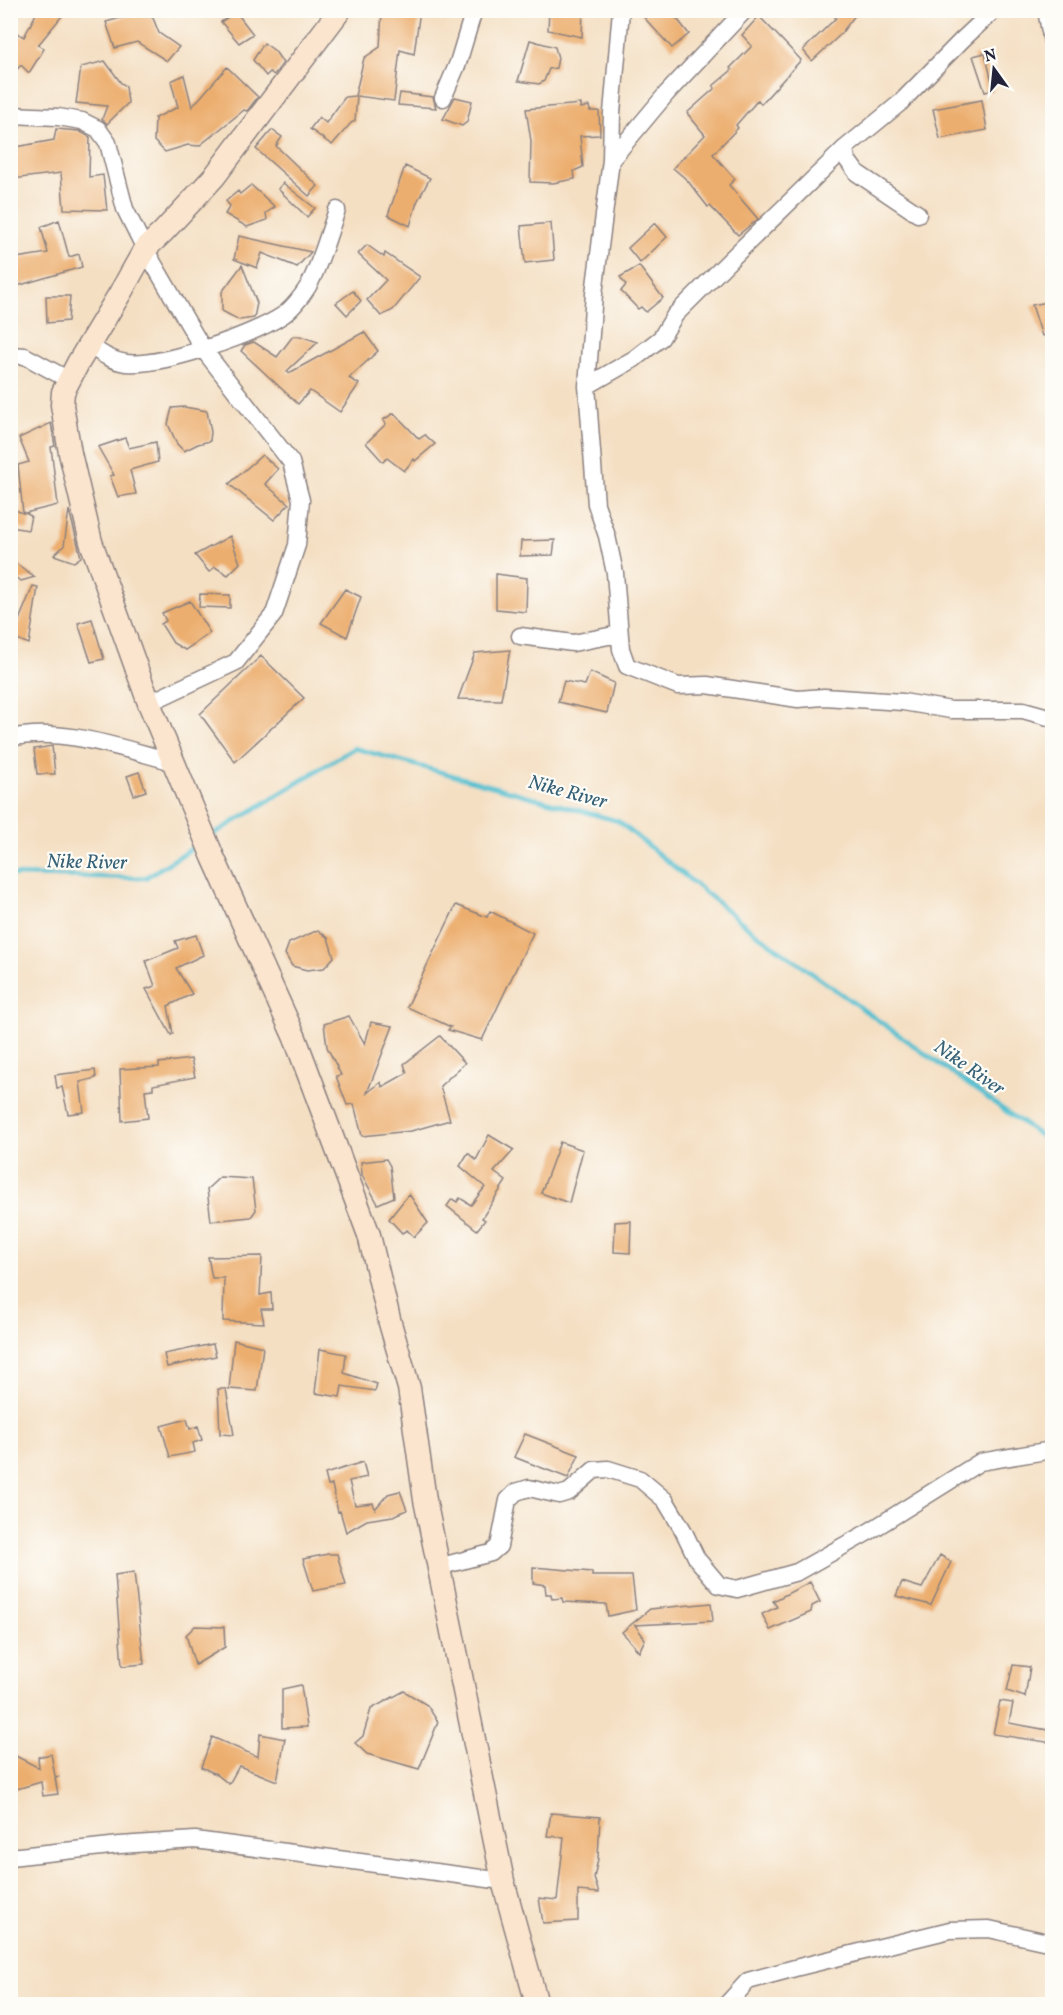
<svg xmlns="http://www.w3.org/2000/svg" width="1063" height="2015" font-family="Vollkorn,serif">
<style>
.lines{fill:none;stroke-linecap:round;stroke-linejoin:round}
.stream{stroke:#54bfd0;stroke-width:4.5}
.building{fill:#ecae6e}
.street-casing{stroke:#8b807f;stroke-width:19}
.secondary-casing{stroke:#8b807f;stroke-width:25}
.street{stroke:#fff;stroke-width:16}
.secondary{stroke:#fbe5cf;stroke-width:22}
.labels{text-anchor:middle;stroke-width:4.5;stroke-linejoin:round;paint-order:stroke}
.water-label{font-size:20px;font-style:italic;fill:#366177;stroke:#fdfcf7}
</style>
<rect width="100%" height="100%" fill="#fdfcf7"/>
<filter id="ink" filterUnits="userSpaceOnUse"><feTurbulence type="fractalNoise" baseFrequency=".0167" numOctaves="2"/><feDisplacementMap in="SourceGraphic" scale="12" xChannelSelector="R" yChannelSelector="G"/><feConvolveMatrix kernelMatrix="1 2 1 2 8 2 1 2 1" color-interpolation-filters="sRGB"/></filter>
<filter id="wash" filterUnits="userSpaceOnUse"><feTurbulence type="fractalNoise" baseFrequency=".008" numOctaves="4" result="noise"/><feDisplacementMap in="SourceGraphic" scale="24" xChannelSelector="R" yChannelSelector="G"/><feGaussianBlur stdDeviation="1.35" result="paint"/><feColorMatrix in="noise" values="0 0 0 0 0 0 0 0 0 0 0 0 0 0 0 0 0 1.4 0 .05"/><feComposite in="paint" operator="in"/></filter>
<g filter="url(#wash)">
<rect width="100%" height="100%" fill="#f4dfc3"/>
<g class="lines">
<!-- stream -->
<path class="stream" d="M 211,836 L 354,748 L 618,821 L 750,929 L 1052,1144
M 10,875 L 145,878 L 199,844"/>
</g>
<g id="blocks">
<!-- building -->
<path class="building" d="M 38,10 L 67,10 L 38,45 L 44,49 L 29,73 L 21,65 L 10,77 L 10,29 L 24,37 Z
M 382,10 L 420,10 L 414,54 L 400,50 L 394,101 L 357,96 L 355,121 L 351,123 L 332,145 L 310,129 L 319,117 L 326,123 L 345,97 L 355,96 L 364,58 L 380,47 Z
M 549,10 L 583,10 L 582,37 L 548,30 Z
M 637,10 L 670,10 L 689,34 L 672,48 Z
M 829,10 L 859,10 L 840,35 L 812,61 L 803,50 L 836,18 Z
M 142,12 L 153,18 L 159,33 L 179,47 L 167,61 L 137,42 L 115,48 L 106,22 Z
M 236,12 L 253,34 L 239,43 L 221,22 Z
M 759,16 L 801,60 L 761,104 L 758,100 L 736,125 L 738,128 L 713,154 L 735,179 L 729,185 L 758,219 L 738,235 L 710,206 L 708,207 L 687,180 L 673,168 L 705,135 L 687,113 L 715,88 L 713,86 L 732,70 L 730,68 L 752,46 L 742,35 Z
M 530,40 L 555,47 L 558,58 L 556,68 L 549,69 L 544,81 L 539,84 L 518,81 Z
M 264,43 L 275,51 L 283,63 L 274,75 L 270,72 L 266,76 L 253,60 Z
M 985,53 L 994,90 L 985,92 L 973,56 Z
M 105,61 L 121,83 L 126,86 L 128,103 L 107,124 L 102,119 L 107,106 L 76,103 L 81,67 Z
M 227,67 L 258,97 L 247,111 L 244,110 L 199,146 L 188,145 L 165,152 L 154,141 L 155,118 L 178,107 L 171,81 L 184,75 L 192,107 Z
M 400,93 L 433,97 L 436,108 L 398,105 Z
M 455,97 L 472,101 L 467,122 L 462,126 L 443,119 Z
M 982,100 L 987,130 L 940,139 L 933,109 Z
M 581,104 L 581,108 L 589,106 L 590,111 L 599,111 L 600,135 L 580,136 L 583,167 L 574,171 L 575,179 L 553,183 L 530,182 L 531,141 L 526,109 Z
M 56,129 L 79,131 L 90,137 L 89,177 L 103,175 L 107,210 L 64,209 L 61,173 L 12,179 L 10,148 L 54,140 Z
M 272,130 L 282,137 L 276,146 L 318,186 L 309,196 L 256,149 Z
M 405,166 L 430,178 L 417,202 L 410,226 L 388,215 Z
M 283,183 L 315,208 L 307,217 L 278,189 Z
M 251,185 L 275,207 L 266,213 L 267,220 L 247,227 L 225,214 L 230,206 L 226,201 L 238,191 L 240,194 Z
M 59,220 L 69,257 L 79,254 L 82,267 L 10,288 L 10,259 L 48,253 L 41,227 Z
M 551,223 L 554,260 L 525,263 L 521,226 Z
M 655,223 L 667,237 L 640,263 L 628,248 Z
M 239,236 L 311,252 L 297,267 L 262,253 L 257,268 L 234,259 Z
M 367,245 L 384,257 L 385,253 L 420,277 L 393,310 L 381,316 L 367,300 L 386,280 L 358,254 Z
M 242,265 L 257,303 L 254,318 L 239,320 L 222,311 L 222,292 Z
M 639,266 L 663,298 L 646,312 L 641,307 L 638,309 L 621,291 L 626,285 L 620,277 Z
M 353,291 L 361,301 L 347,315 L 336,303 Z
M 46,296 L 70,296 L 68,321 L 47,323 Z
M 1053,301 L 1053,334 L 1042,336 L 1032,305 Z
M 364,332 L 378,351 L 349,378 L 359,384 L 340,412 L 310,391 L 298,404 L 241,351 L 245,345 L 254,342 L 277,357 L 293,336 L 300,336 L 318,342 L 287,371 L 289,373 Z
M 184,407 L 207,411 L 211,432 L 210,441 L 198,444 L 184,451 L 177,444 L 168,424 L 172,408 Z
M 394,413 L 419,439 L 425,435 L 435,444 L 415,461 L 414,459 L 404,471 L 387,458 L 383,462 L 366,443 L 386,424 L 383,420 Z
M 51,423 L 55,446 L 51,447 L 58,505 L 25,513 L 31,516 L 28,530 L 10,527 L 10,508 L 23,513 L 18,465 L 29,462 L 19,438 Z
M 125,438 L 129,448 L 156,442 L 158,462 L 130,470 L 136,494 L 118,497 L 110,476 L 114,475 L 98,447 Z
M 262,455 L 278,469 L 265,484 L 289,504 L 274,520 L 229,484 Z
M 69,510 L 81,557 L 74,562 L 54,555 L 64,546 Z
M 230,536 L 240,563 L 228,575 L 215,567 L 209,572 L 195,555 Z
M 555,540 L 553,555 L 520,556 L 521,541 Z
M 10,559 L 35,577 L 21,581 L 10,575 Z
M 496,574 L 527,578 L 526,612 L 496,609 Z
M 33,586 L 38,587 L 29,644 L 12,637 Z
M 345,589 L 361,597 L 347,637 L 321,623 Z
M 200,594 L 230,595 L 230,608 L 199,607 Z
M 190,601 L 210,633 L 185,650 L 173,643 L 161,624 L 166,621 L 162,613 Z
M 92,619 L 104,659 L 91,662 L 78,623 Z
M 510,650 L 501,700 L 458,699 L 475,653 Z
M 261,656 L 304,698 L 235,762 L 200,714 Z
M 590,672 L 614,683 L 607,713 L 558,702 L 564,681 L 585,685 Z
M 52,746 L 55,774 L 37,774 L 34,749 Z
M 139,772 L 146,791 L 134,795 L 127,776 Z
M 456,905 L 487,917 L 490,911 L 533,933 L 482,1040 L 448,1030 L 451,1027 L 407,1007 Z
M 318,930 L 328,938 L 334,957 L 324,968 L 307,970 L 292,966 L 285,954 L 289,943 Z
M 196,935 L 203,955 L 176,968 L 192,994 L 168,1006 L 173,1034 L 171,1035 L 146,989 L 155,986 L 146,961 L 178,948 L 175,941 Z
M 349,1016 L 365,1044 L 371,1022 L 393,1026 L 367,1093 L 381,1082 L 382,1087 L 407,1073 L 404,1064 L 440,1036 L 465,1063 L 440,1086 L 450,1120 L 411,1131 L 362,1136 L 354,1104 L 347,1105 L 336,1076 L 341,1075 L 327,1047 L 324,1024 Z
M 191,1059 L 195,1077 L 153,1085 L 153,1089 L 145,1090 L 148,1118 L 122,1121 L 120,1069 L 159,1067 L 159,1063 Z
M 95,1070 L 96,1078 L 80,1082 L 84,1112 L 68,1114 L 62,1087 L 57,1088 L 55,1075 Z
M 489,1135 L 514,1150 L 494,1172 L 506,1181 L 482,1218 L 485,1220 L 477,1230 L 447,1206 L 452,1199 L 457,1202 L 460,1198 L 471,1205 L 485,1187 L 460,1166 L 468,1153 L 476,1160 Z
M 560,1142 L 583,1150 L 569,1203 L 541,1193 Z
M 386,1159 L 390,1166 L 394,1197 L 378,1204 L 362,1175 L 361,1162 Z
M 220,1177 L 252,1179 L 256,1210 L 251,1217 L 211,1221 L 207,1189 Z
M 409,1194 L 428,1223 L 414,1237 L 407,1230 L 402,1233 L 389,1219 Z
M 631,1221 L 630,1253 L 614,1252 L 615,1222 Z
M 262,1256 L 260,1295 L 271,1293 L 272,1309 L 261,1309 L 264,1323 L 223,1321 L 224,1278 L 212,1278 L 208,1257 Z
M 234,1340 L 263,1347 L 257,1391 L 229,1389 Z
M 213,1344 L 216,1356 L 167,1367 L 164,1354 Z
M 320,1349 L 346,1354 L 344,1373 L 377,1384 L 375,1391 L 342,1386 L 340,1397 L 315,1393 Z
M 218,1389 L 226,1389 L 234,1435 L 220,1434 Z
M 187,1419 L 190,1429 L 198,1426 L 202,1440 L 193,1443 L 195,1452 L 170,1457 L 161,1426 Z
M 525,1434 L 579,1455 L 568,1478 L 514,1457 Z
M 363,1462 L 367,1477 L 349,1481 L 355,1505 L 373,1503 L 375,1509 L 388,1494 L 400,1491 L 407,1510 L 393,1516 L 367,1520 L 346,1532 L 340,1511 L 338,1512 L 332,1485 L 328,1486 L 325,1474 Z
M 328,1554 L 337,1554 L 346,1585 L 313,1591 L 303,1559 Z
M 940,1555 L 951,1562 L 931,1605 L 896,1596 L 902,1582 L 922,1588 Z
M 533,1567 L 592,1572 L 592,1576 L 632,1576 L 636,1610 L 608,1616 L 606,1604 L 563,1602 L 562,1598 L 552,1599 L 551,1594 L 546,1594 L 545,1585 L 533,1583 Z
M 134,1572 L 144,1664 L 122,1666 L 115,1575 Z
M 810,1582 L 820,1602 L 812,1606 L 811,1612 L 770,1630 L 762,1614 L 777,1607 L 773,1601 Z
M 711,1603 L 713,1621 L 635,1625 L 645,1639 L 639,1652 L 622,1632 L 650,1609 Z
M 195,1626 L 224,1627 L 225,1647 L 195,1665 L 186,1635 Z
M 1013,1665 L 1030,1667 L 1025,1697 L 1007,1691 Z
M 301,1685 L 307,1727 L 282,1728 L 282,1689 Z
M 404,1691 L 427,1705 L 438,1722 L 419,1769 L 367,1754 L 355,1743 L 363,1736 L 371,1709 Z
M 1000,1701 L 1013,1703 L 1009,1723 L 1053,1731 L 1053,1743 L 993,1734 Z
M 260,1734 L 285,1739 L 277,1781 L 239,1766 L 229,1784 L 216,1774 L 201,1767 L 212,1737 L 258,1757 Z
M 10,1753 L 39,1768 L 38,1757 L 51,1754 L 55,1776 L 58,1777 L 55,1778 L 58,1794 L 43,1796 L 41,1782 L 10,1791 Z
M 551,1813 L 600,1817 L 598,1859 L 594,1878 L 599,1893 L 578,1891 L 578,1921 L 543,1923 L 539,1898 L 557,1900 L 564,1837 L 547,1836 Z"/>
</g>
</g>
<g filter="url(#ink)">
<use href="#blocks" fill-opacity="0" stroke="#8b807f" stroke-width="1.5"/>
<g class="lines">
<!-- street casing -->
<g class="street-casing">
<path id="street" d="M 621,10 L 612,113 L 611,160 L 594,294 L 587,386 L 596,504 L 607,536 L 615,573 L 621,649 L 627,666 L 678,686 L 707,685 L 798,699 L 824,697 L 903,702 L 951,710 L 1023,710 L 1052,718
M 1046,10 L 1052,42
M 443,98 L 458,63 L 474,10
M 10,115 L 58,117 L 82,121 L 98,129 L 108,143 L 125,209 L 145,249 L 203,349 L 291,462 L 301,500 L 297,545 L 274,614 L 236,662 L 149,703
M 844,149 L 848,161 L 857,173 L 918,214
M 611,160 L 667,93 L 745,10
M 89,345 C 101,353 111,361 126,363 C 160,367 254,335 283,315 C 291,310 302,296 307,288 C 319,269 329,232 337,210
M 10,355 L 25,356 L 69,380
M 587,386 L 634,359 L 661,338 L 675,315 L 731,259 L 844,149 L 900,103 L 962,40 L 994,10
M 520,636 L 573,643 L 619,634
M 10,738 C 62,726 123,749 174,762
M 438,1567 L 491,1553 L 499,1546 L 508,1500 L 516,1492 L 529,1488 L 559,1495 L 569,1492 L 594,1470 L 608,1469 L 640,1479 L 665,1500 L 683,1530 L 697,1559 L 719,1585 L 737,1589 L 797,1572 L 870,1531 L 980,1462 L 1052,1450
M 10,1857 L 120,1845 L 195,1840 L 503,1881
M 727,2004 L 748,1981 L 795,1968 L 950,1930 L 989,1929 L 1052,1943"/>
</g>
<!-- secondary casing -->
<g class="secondary-casing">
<path id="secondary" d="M 340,10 L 214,177 L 163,232 L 145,249 L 122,290 L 78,363 L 63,392 L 62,405 L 70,453 L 91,542 L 149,703 L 213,857 L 295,1038 L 369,1235 L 390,1323 L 409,1388 L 425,1500 L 503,1881 L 537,2004"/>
</g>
<!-- street -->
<use href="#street" class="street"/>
<!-- secondary -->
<use href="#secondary" class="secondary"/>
</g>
</g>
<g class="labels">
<!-- water labels -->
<g class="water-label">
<text transform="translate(568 791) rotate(15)" y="7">Nike River</text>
<text transform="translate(87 861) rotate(1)" y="7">Nike River</text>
<text transform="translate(970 1067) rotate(35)" y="7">Nike River</text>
</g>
</g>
<!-- margin -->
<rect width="1063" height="2015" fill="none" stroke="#fdfcf7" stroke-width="36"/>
<!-- north arrow -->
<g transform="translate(994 69) rotate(345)" stroke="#fdfcf7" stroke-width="4.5" paint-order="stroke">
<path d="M0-4.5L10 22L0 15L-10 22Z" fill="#22223b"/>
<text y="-9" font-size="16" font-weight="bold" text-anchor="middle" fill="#22223b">N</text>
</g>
</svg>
